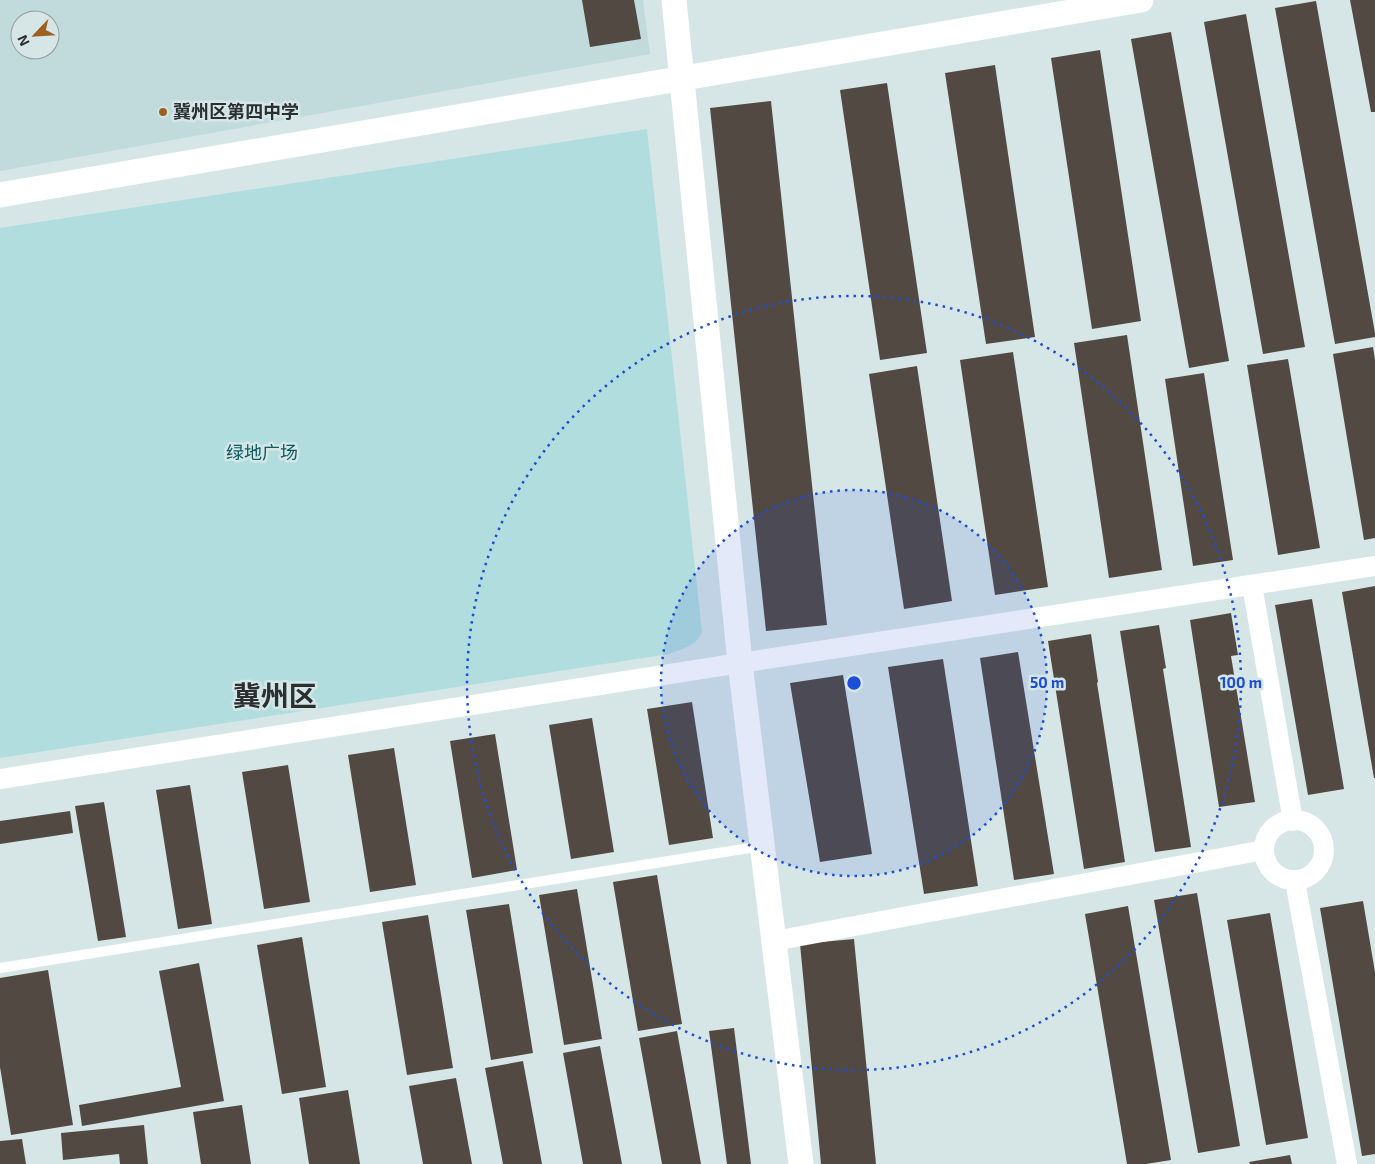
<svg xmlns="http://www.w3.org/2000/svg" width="1375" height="1164" font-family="'Exo 2','Noto Sans SC',sans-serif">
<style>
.built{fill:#c1dadb;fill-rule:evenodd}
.green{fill:#b1dddf}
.building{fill:#524a42}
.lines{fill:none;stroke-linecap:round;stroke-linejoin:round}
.service{stroke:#fff;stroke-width:10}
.minor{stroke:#fff;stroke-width:20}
.tertiary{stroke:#fff;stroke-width:25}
.ring{fill:none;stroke:#1d4ed8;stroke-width:2.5;stroke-dasharray:2.5 5}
.poi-dot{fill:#9c6121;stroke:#d6e6e6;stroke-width:2}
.labels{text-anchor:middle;stroke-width:5;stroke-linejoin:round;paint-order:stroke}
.poi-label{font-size:18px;font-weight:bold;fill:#2a3030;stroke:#d6e6e6;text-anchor:start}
.park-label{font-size:18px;fill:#0a5c61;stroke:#d6e6e6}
.town-label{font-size:28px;font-weight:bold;fill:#2a3030;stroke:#d6e6e6}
.centre{fill:#1d4ed8;stroke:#d6e6e6;stroke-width:2.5}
.ring-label{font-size:15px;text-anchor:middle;font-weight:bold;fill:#1d4ed8;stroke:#d6e6e6;stroke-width:5;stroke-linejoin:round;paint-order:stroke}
</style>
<rect width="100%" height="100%" fill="#d6e6e6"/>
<!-- built -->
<path class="built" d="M 0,0 L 643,0 L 650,54 L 0,171 ZM 20,20 L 50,20 L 50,50 L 20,50 Z"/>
<!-- green -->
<path class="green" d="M 647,129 L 702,632 C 697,646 681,649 669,654 L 0,758 L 0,228 Z"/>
<!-- building -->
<path class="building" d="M 582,0 L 634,0 L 641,39 L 590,47 Z
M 1350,0 L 1375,0 L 1375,112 L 1371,112 Z
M 1316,1 L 1375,333 L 1375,337 L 1335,344 L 1275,8 Z
M 1246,14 L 1305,347 L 1263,354 L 1204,22 Z
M 1171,32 L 1229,361 L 1189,368 L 1131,39 Z
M 1100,50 L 1141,321 L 1092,329 L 1051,58 Z
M 995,65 L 1035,337 L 986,344 L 945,73 Z
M 887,83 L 927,353 L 880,360 L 840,90 Z
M 771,101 L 827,625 L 766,631 L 710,108 Z
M 1127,335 L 1162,570 L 1109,578 L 1074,343 Z
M 1373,347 L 1375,360 L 1375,538 L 1364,540 L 1333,354 Z
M 1013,352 L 1048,587 L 995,595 L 960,360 Z
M 1288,359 L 1320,548 L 1278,555 L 1247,365 Z
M 917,366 L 952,601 L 904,609 L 869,374 Z
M 1204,373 L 1233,560 L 1193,566 L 1165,379 Z
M 1375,586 L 1375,778 L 1374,778 L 1342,592 Z
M 1312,599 L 1344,789 L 1308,795 L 1275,605 Z
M 1231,613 L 1238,655 L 1231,656 L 1255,802 L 1219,807 L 1190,620 Z
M 1159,625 L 1166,668 L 1163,669 L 1191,847 L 1155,852 L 1120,631 Z
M 1091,634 L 1098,682 L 1097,683 L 1125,862 L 1084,869 L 1048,641 Z
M 1018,652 L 1054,874 L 1014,880 L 980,658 Z
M 943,659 L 978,886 L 924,894 L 888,667 Z
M 843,675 L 872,854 L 820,862 L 790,683 Z
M 692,702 L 713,838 L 669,845 L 647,709 Z
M 592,718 L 614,852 L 571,859 L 549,725 Z
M 495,734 L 517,870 L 472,878 L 450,741 Z
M 394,748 L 416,885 L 370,892 L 348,755 Z
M 288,765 L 310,902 L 264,909 L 242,772 Z
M 190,785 L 212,924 L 178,929 L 156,790 Z
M 104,802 L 126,937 L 98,941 L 75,806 Z
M 70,811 L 73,833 L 0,844 L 0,821 Z
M 657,875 L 682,1024 L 638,1031 L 613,882 Z
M 577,889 L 602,1039 L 564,1045 L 539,895 Z
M 1197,893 L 1240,1146 L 1198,1153 L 1154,900 Z
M 1363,901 L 1375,972 L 1375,1154 L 1362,1156 L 1320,908 Z
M 509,904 L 533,1053 L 491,1060 L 466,910 Z
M 1128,906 L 1171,1160 L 1146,1164 L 1127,1164 L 1085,914 Z
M 1270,913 L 1308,1138 L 1266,1145 L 1227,920 Z
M 428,915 L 453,1068 L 407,1075 L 382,922 Z
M 302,937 L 326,1087 L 282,1094 L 257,945 Z
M 854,939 L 876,1164 L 821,1164 L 800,944 Z
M 199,963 L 224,1101 L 82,1126 L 79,1105 L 181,1087 L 159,971 Z
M 48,970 L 73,1125 L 11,1135 L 0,1067 L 0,978 Z
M 734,1028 L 751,1164 L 727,1164 L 709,1031 Z
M 677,1031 L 701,1164 L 662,1164 L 639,1038 Z
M 600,1046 L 622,1164 L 583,1164 L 563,1053 Z
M 523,1061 L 542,1164 L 503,1164 L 485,1068 Z
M 456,1078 L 472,1164 L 423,1164 L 409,1086 Z
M 348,1090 L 360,1164 L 309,1164 L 299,1098 Z
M 242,1105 L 251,1164 L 201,1164 L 193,1112 Z
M 144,1125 L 148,1164 L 120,1164 L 119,1154 L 63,1160 L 61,1133 Z
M 22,1139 L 26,1164 L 0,1164 L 0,1141 Z
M 1290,1155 L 1292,1164 L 1250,1164 L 1249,1162 Z"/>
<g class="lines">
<!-- service -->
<path class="service" d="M 0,968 L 762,846"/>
<!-- minor -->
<path class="minor" d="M 1252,585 L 1293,821
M 0,779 L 740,663 L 1375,566
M1264 850a30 30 0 1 1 60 0a30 30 0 1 1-60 0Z
M 1295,881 L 1347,1164
M 774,941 L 1264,850"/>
<!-- tertiary -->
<path class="tertiary" d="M 674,0 L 740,663 L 801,1164
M 0,195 L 1141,0"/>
</g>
<!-- distance rings -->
<circle cx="854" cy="683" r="193" fill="#1d4ed8" fill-opacity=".12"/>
<g class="ring">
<circle cx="854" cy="683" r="193"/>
<circle cx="854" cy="683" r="387"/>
</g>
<!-- markers -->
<circle class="poi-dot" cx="163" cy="112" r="5"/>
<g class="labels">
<!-- poi labels -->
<g class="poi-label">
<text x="173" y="118">冀州区第四中学</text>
</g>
<!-- park labels -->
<g class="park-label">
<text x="262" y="459">绿地广场</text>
</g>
<!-- town labels -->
<g class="town-label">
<text x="275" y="706">冀州区</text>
</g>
</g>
<circle cx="854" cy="683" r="8" class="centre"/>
<g class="ring-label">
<text x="1047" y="688">50 m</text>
<text x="1241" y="688">100 m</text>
</g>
<!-- north arrow -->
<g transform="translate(35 35) rotate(245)"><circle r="24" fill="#d6e6e6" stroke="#919d9d"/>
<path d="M0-4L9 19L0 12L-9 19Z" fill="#9c6121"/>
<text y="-8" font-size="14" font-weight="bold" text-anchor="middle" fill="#2a3030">N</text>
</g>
</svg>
